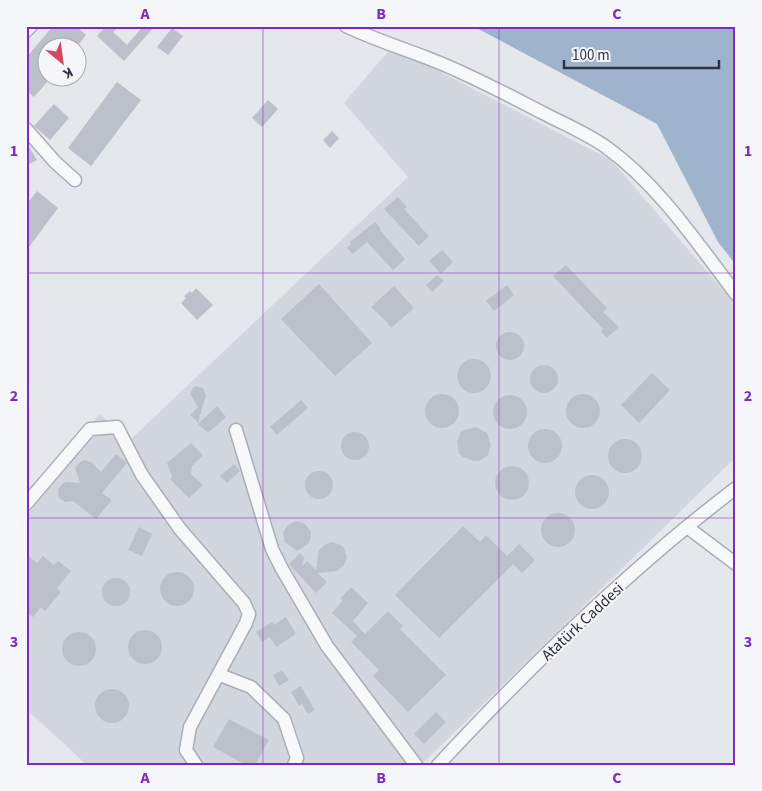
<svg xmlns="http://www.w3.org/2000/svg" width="762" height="791" font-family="'Source Sans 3',sans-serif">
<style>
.built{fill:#d2d6de}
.water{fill:#9fb4cc}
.building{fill:#bbc0ca}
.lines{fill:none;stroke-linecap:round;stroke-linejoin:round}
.minor-casing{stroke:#a9aeb7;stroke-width:15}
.minor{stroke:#f7f8fa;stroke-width:12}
.grid{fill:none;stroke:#7b2cbf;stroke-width:1;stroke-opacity:0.55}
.labels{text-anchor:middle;stroke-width:4;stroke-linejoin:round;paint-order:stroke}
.street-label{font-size:16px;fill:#2b3445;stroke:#f4f6f9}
.neatline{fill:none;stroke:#7b2cbf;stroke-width:2}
.grid-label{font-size:16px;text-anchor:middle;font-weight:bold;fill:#7b2cbf}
</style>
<rect width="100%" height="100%" fill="#e4e7ec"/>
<!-- built -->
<path class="built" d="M 392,47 L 611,160 L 736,305 L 736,457 L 421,765 L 87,765 L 26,709 L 26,491 L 100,414 L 129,441 L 408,177 L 344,103 Z"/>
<!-- water -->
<path class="water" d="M 473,26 L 736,26 L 736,265 L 718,242 L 657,124 Z"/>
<!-- building -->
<path class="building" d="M 53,26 L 76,26 L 86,35 L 76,48 L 48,48 L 48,81 L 34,97 L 26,91 L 26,58 Z
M 106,26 L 119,26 L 113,32 L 127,45 L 143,26 L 155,26 L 124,61 L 97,36 Z
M 172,28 L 183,36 L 168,55 L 157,47 Z
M 117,82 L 141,100 L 91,166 L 68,148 Z
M 268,100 L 278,109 L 262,127 L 252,118 Z
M 54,104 L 69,118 L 50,140 L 34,126 Z
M 332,131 L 339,138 L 330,148 L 323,140 Z
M 26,142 L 37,160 L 26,166 Z
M 37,191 L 58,208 L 26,251 L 26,205 Z
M 398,197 L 407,207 L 404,209 L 429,236 L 419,246 L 384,209 Z
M 375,222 L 381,229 L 380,230 L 405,259 L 393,270 L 367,242 L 353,254 L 347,248 L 351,244 L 350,242 Z
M 442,250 L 453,262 L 441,274 L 429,261 Z
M 566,265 L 607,308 L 603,312 L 619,327 L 607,338 L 601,332 L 603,329 L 553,276 Z
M 437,275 L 444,281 L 432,292 L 426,285 Z
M 319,284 L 372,343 L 335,376 L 281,319 Z
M 507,285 L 514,295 L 494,311 L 486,301 Z
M 394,286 L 414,308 L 391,328 L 387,322 L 371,307 Z
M 196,288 L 213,305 L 197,320 L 181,303 L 186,298 L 184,296 L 190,291 L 192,293 Z
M496 346a14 14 0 1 1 28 0a14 14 0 1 1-28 0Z
M457 376a17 17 0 1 1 34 0a17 17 0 1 1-34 0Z
M530 379a14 14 0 1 1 28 0a14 14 0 1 1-28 0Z
M 652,373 L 670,390 L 639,423 L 621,405 Z
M 196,386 L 203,388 L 206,395 L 198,423 L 190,415 L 198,407 L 190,394 L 193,388 Z
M425 411a17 17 0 1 1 34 0a17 17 0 1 1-34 0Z
M566 411a17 17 0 1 1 34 0a17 17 0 1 1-34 0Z
M493 412a17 17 0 1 1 34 0a17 17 0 1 1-34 0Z
M 301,400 L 308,408 L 277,435 L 270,427 Z
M 217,406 L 226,417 L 208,433 L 198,424 Z
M 476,427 L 487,433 L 491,445 L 488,455 L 479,461 L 474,461 L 463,457 L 459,453 L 457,442 L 461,431 Z
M528 446a17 17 0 1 1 34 0a17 17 0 1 1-34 0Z
M341 446a14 14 0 1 1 28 0a14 14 0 1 1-28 0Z
M608 456a17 17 0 1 1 34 0a17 17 0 1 1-34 0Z
M 191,443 L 203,455 L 192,466 L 191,474 L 203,485 L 189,498 L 170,479 L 172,476 L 167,463 Z
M 116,454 L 127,463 L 102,493 L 112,500 L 96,519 L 73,501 L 65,502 L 59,498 L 58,490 L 62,484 L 66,482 L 80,483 L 75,468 L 80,462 L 84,460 L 91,462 L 101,472 Z
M 234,464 L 240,471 L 227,483 L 220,476 Z
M495 483a17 17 0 1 1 34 0a17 17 0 1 1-34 0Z
M305 485a14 14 0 1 1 28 0a14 14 0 1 1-28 0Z
M575 492a17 17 0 1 1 34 0a17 17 0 1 1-34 0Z
M541 530a17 17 0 1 1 34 0a17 17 0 1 1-34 0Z
M 296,521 L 305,524 L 311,532 L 311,537 L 308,544 L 297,551 L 285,542 L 283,533 L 288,525 Z
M 463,526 L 480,542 L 486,535 L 507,556 L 519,544 L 535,560 L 522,573 L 513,564 L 439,638 L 395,595 Z
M 139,527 L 152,534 L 142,556 L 128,550 Z
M 332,542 L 341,545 L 344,548 L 347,557 L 346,561 L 344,565 L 337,571 L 318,573 L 327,582 L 316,593 L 289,564 L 300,553 L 304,558 L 302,566 L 307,561 L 316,570 L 319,550 L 324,545 Z
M 26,554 L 37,563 L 43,556 L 54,565 L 58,561 L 71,571 L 57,588 L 61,592 L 45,611 L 41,607 L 33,617 L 26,612 Z
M160 589a17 17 0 1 1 34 0a17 17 0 1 1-34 0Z
M102 592a14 14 0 1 1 28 0a14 14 0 1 1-28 0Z
M 351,587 L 368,603 L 353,621 L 365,634 L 388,611 L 403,626 L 400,629 L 446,675 L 408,712 L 373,676 L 379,670 L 351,642 L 357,636 L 332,613 L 343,600 L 340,599 Z
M 286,617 L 296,634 L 276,647 L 270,637 L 262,642 L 256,632 L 272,622 L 274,625 Z
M128 647a17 17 0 1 1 34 0a17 17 0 1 1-34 0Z
M62 649a17 17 0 1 1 34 0a17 17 0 1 1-34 0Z
M 282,670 L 289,680 L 279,686 L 273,675 Z
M 301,686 L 315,710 L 308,714 L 302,704 L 299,706 L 291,692 Z
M95 706a17 17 0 1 1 34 0a17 17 0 1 1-34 0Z
M 436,712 L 446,722 L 424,744 L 414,734 Z
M 229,719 L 269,740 L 255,765 L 246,765 L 213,747 Z"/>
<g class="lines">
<!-- minor casing -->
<g class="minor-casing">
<path id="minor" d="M 346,26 C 373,39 402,48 430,59 C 469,74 506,94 543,113 C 564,124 586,133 606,147 C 659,185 697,243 736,294
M 26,31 L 31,26
M 26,129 L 55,162 L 75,180
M 236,430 L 272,549 L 282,569 L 327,646 L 416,765
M 26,504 L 90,429 L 117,427 L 142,475 L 180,529 L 244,603 L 249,614 L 246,623 L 190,727 L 186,750 L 196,765
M 687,527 L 736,564
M 220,675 L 251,687 L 284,719 L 297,758 L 294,765
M 438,765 C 530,666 628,570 736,488"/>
</g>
<!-- minor -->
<use href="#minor" class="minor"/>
</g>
<!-- grid -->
<path class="grid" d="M 263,26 L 263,765M 499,26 L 499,765M 26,273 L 736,273M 26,518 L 736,518"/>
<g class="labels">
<!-- street labels -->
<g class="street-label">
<text transform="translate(582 621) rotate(-43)" y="6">Atatürk Caddesi</text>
</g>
</g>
<!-- border -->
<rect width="762" height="791" fill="none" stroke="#f4f6f9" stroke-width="55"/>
<!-- north arrow -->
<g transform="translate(62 62) rotate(151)"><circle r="24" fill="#f4f6f9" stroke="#a4a8b1"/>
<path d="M0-4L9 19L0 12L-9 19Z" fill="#d1495b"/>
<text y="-8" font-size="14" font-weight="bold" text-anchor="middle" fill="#2b3445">K</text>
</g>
<!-- scale -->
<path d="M564 60v8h155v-8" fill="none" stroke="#2b3445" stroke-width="2.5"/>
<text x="572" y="60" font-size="15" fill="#2b3445" stroke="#f4f6f9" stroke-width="4" paint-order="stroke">100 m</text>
<rect x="28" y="28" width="706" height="736" class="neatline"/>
<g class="grid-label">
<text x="145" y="19">A</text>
<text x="381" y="19">B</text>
<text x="617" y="19">C</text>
<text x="14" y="156">1</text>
<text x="748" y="156">1</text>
<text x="14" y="401">2</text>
<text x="748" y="401">2</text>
<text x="14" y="647">3</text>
<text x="748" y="647">3</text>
<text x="145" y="783">A</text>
<text x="381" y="783">B</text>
<text x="617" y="783">C</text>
</g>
</svg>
